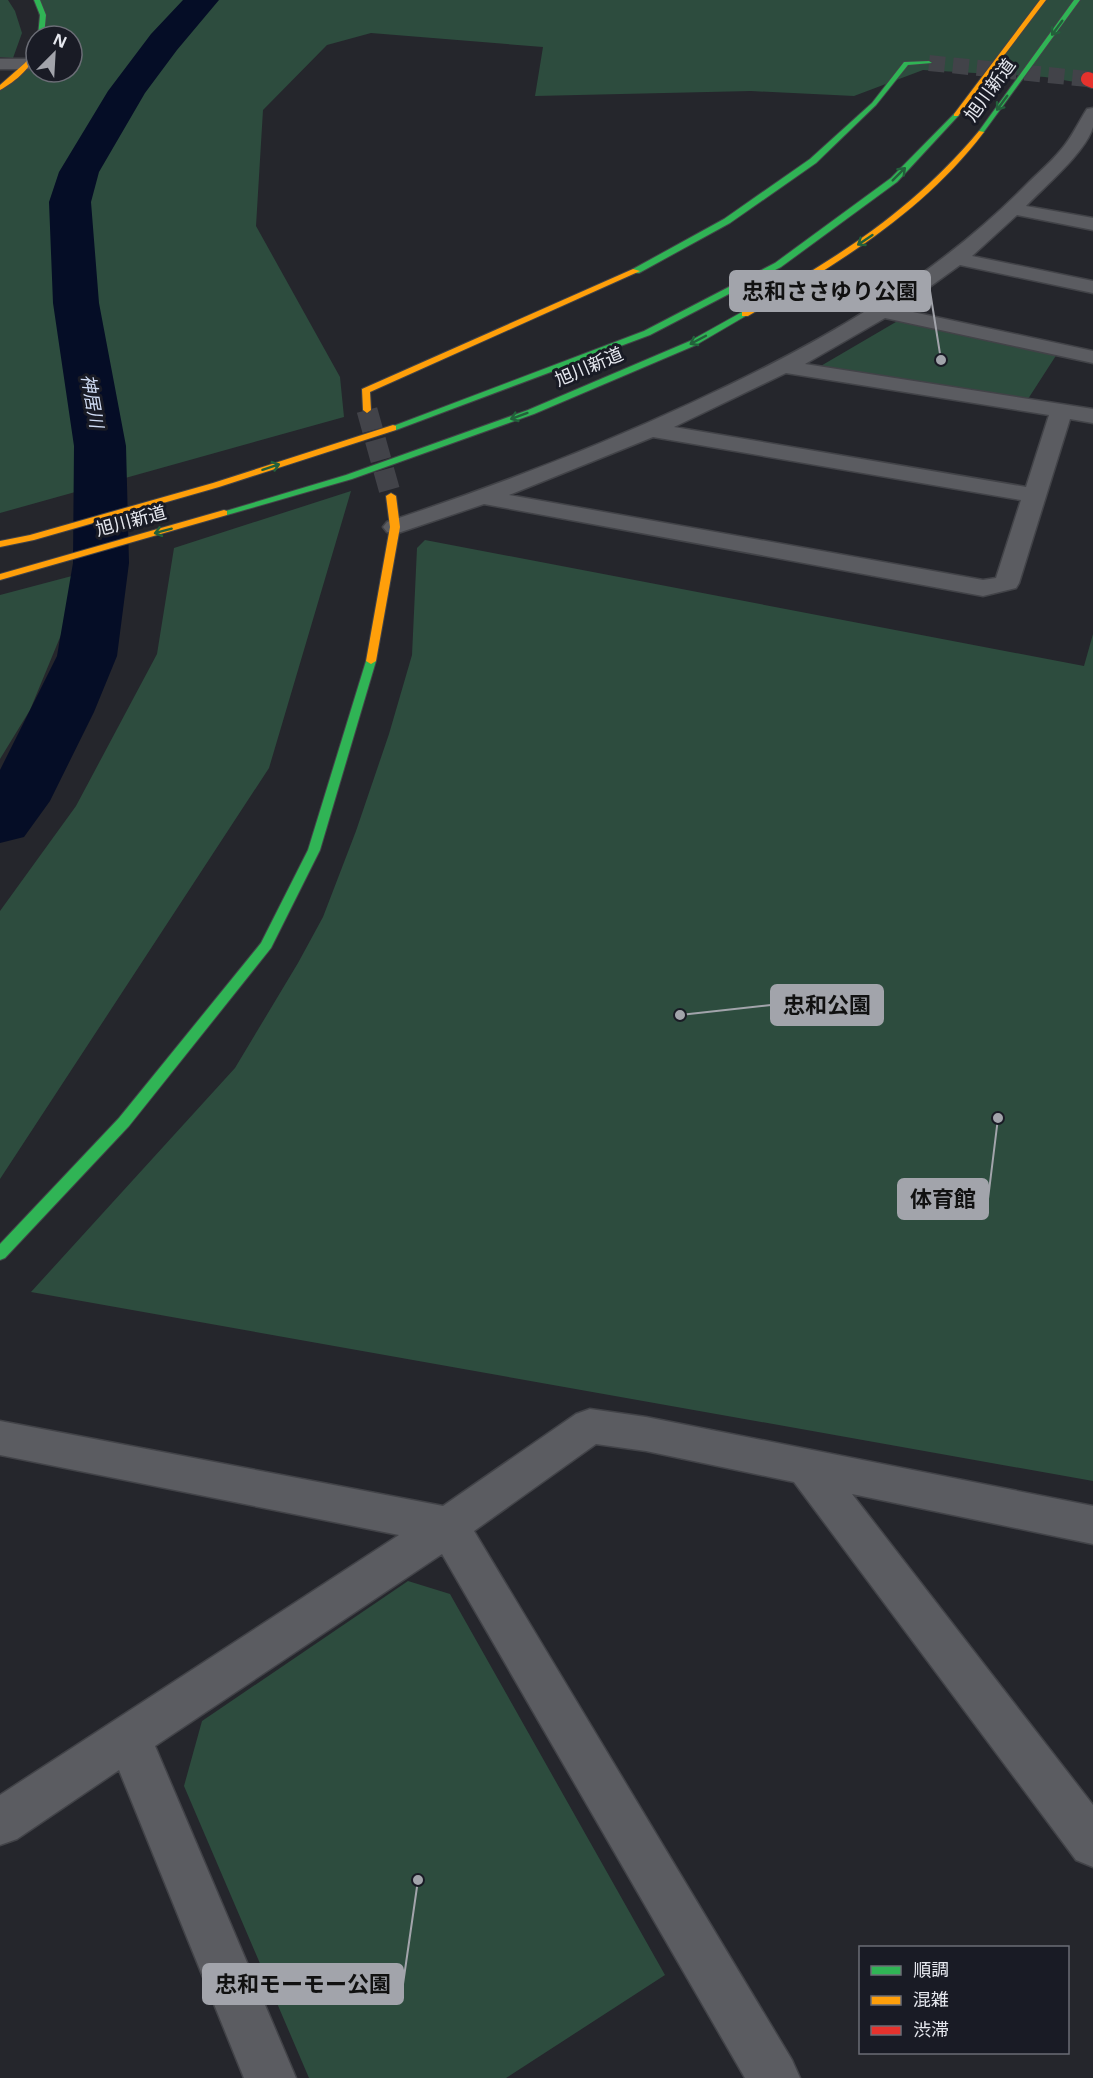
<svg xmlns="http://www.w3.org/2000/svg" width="1093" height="2078" font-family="'Noto Sans','Noto Sans JP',sans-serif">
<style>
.green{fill:#2d4c3e}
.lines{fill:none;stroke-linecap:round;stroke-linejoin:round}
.river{fill:#050d26;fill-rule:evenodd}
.secondary-tunnel-far1{stroke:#424349;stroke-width:16;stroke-dasharray:16 8;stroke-linecap:butt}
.secondary-tunnel{stroke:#424349;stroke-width:21;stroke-dasharray:21 10;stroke-linecap:butt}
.street-casing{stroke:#424348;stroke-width:3}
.fast-casing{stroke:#424348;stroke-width:2}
.slow-casing{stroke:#424348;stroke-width:2}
.jam-casing{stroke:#424348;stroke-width:16}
.street{fill:#5b5c61;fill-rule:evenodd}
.fast{fill:#30b455;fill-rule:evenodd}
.slow{fill:#ff9f0a;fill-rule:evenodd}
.jam{stroke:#e5322d;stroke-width:14}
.oneway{stroke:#23603b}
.labels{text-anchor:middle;stroke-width:6;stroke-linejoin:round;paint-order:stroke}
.far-street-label{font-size:18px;fill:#e6e8ef;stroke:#191b25}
.far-water-label{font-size:18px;font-style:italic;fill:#d1ddf5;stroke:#191b25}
.leader{fill:none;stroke:#a2a4ab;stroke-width:2}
.callout-dot{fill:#a2a4ab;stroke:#191b25;stroke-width:2}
.callout{fill:#a2a4ab;stroke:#a2a4ab;stroke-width:2}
.callout-label{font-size:22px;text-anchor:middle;font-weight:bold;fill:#111}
</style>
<rect width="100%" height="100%" fill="#25262c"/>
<!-- green -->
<path class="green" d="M 0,0 L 8,0 L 15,11 L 22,33 L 13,58 L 0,57 Z
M 37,0 L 1093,0 L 1093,85 L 1045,77 L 923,70 L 854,96 L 751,91 L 535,96 L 543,47 L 371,33 L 327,45 L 263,110 L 256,226 L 340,377 L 344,417 L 0,513 L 0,90 L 36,49 L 36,72 L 72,72 L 72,36 L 41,36 Z
M 901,319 L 1057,354 L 1028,399 L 819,367 Z
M 351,491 L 269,768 L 0,1179 L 0,911 L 76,806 L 157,654 L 174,548 Z
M 425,540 L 1084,666 L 1093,634 L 1093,1481 L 31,1292 L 235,1068 L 298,963 L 323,917 L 356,831 L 389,734 L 412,655 L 417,548 Z
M 87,572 L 30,710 L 0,759 L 0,595 Z
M 408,1581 L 450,1594 L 665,1975 L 506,2078 L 309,2078 L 184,1786 L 202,1721 Z"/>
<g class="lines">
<!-- river -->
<path class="river" d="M 183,0 L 219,0 L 177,50 L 145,93 L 99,172 L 91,202 L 99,303 L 126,446 L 129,563 L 117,656 L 94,712 L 50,801 L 24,837 L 0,843 L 0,770 L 57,656 L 73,563 L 74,446 L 53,303 L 49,202 L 59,172 L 108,91 L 151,34 Z"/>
<!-- secondary-tunnel-far1 -->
<path class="secondary-tunnel-far1" d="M 929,63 L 1088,79"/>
<!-- secondary-tunnel -->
<path class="secondary-tunnel" d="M 367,410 L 391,496"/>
<!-- street casing -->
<g class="street-casing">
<path id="street" d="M 0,59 L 28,59 L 36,64 L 28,69 L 0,69 Z
M 1093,108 C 1093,114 1093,122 1093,127 C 1086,152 1044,187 1026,206 L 1093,218 L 1093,230 L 1017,215 L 972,256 L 1093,281 L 1093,293 L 960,265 L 899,309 L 1093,351 L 1093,363 L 885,318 L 805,364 L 1093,409 L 1093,423 L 1070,419 L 1019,583 L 1016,588 L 983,596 L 484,504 L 395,534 L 387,532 L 383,527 L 387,522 C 490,488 592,449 691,403 C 815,346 932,281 1028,183 C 1038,173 1050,163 1060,151 C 1071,139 1078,123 1087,109 ZM 786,373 L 1049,415 L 1026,487 L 674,427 ZM 653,437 L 1021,500 L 996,578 L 983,580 L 509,495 Z
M 590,1409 L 646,1417 L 1093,1506 L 1093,1544 L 852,1494 L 1093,1805 L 1093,1867 L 1076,1860 L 794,1482 L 646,1451 L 596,1444 L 474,1531 L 792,2060 L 800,2078 L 745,2078 L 442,1554 L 155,1746 L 296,2078 L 244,2078 L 119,1770 L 17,1839 L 0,1845 L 0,1795 L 399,1535 L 0,1455 L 0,1421 L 443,1506 L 576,1414 Z"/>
</g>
<!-- fast casing -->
<g class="fast-casing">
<path id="fast" d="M 34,0 L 40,0 L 46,15 L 44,36 L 38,36 L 40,15 Z
M 1074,0 L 1080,0 L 983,133 L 979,133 L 979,131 Z
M 904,62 L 929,61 L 932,63 L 908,65 L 876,105 L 816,163 L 730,223 L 639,273 L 633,273 L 633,269 L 724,219 L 810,159 L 872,103 Z
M 954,114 L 959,115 L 897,182 L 781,267 L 650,335 L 396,430 L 388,428 L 644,331 L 775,263 L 891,178 Z
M 742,312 L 749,314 L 696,345 L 534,414 L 352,479 L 227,515 L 219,513 L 346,475 L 528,410 L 690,341 Z
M 371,658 L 376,661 L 320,850 L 271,948 L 129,1126 L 5,1258 L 0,1260 L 0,1244 L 119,1118 L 261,943 L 308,850 L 366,661 Z"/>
</g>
<!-- slow casing -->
<g class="slow-casing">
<path id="slow" d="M 1040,0 L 1046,0 L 958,116 L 954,116 L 954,114 Z
M 36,47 C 36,65 15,82 0,90 L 0,85 L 25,63 Z
M 979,131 L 984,132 C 922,214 835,265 748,316 L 742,316 L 742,312 C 833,260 911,213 979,131 Z
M 633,269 L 640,271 L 370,392 L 371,410 L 367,413 L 363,410 L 362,389 Z
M 393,425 L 396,426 L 396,430 L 219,487 L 34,540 L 0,547 L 0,541 L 30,535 L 213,483 Z
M 391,493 L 396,496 L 400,527 L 376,661 L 371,664 L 366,661 L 390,527 L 386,496 Z
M 224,510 L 227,511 L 227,515 L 0,580 L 0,574 Z"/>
</g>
<!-- jam casing -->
<g class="jam-casing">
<path id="jam" d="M 1088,79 L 1093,81"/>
</g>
<!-- street -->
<use href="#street" class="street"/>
<!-- fast -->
<use href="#fast" class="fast"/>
<!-- slow -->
<use href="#slow" class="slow"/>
<!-- jam -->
<use href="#jam" class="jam"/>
</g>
<!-- one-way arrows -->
<defs><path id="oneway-shaft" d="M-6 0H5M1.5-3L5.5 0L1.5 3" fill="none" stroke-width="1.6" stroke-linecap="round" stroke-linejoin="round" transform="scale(1.5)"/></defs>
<g class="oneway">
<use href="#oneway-shaft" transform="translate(1057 28) rotate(126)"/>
<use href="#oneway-shaft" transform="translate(1002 103) rotate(126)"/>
<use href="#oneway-shaft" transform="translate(899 174) rotate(-45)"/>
<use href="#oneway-shaft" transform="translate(865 240) rotate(146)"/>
<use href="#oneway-shaft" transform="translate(698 340) rotate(152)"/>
<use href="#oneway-shaft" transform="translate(519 416) rotate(160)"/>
<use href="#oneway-shaft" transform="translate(271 467) rotate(-18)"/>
<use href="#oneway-shaft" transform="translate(163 531) rotate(165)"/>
</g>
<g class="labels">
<!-- far-street labels -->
<g class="far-street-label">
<text transform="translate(990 90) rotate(-54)" y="6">旭川新道</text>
<text transform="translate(589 367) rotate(-23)" y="6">旭川新道</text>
<text transform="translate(131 521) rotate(-15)" y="6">旭川新道</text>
</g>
<!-- far-water labels -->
<g class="far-water-label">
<text transform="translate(92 401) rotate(80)" y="6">神居川</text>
</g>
</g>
<!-- callouts -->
<path class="leader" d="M941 360L930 291M680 1015L771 1005M998 1118L988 1199M418 1880L403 1984"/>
<g class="callout-dot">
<circle cx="941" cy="360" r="6"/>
<circle cx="680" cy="1015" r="6"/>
<circle cx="998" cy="1118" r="6"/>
<circle cx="418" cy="1880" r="6"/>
</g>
<g class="callout">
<rect x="730" y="271" width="200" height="40" rx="6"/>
<rect x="771" y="985" width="112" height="40" rx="6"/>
<rect x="898" y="1179" width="90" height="40" rx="6"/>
<rect x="203" y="1964" width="200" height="40" rx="6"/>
</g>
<g class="callout-label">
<text x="830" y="299">忠和ささゆり公園</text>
<text x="827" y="1013">忠和公園</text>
<text x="943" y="1207">体育館</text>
<text x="303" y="1992">忠和モーモー公園</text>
</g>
<!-- legend -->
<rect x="859" y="1946" width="210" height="108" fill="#191b25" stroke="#6b6d76" stroke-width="1.5"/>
<rect x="871" y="1966" width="30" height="9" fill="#30b455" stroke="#6b6d76" stroke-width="1.5"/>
<text x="913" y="1976" font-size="18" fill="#e6e8ef">順調</text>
<rect x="871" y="1996" width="30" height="9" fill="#ff9f0a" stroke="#6b6d76" stroke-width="1.5"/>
<text x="913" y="2006" font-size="18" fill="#e6e8ef">混雑</text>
<rect x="871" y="2026" width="30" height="9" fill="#e5322d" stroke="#6b6d76" stroke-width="1.5"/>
<text x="913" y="2036" font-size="18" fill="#e6e8ef">渋滞</text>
<!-- north arrow -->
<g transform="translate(54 54) rotate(24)"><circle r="28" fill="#191b25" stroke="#6b6d76" stroke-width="1.5"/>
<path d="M0-4.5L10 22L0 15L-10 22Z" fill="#a2a4ab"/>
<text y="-9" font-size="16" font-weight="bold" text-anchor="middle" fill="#e6e8ef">N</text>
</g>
</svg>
